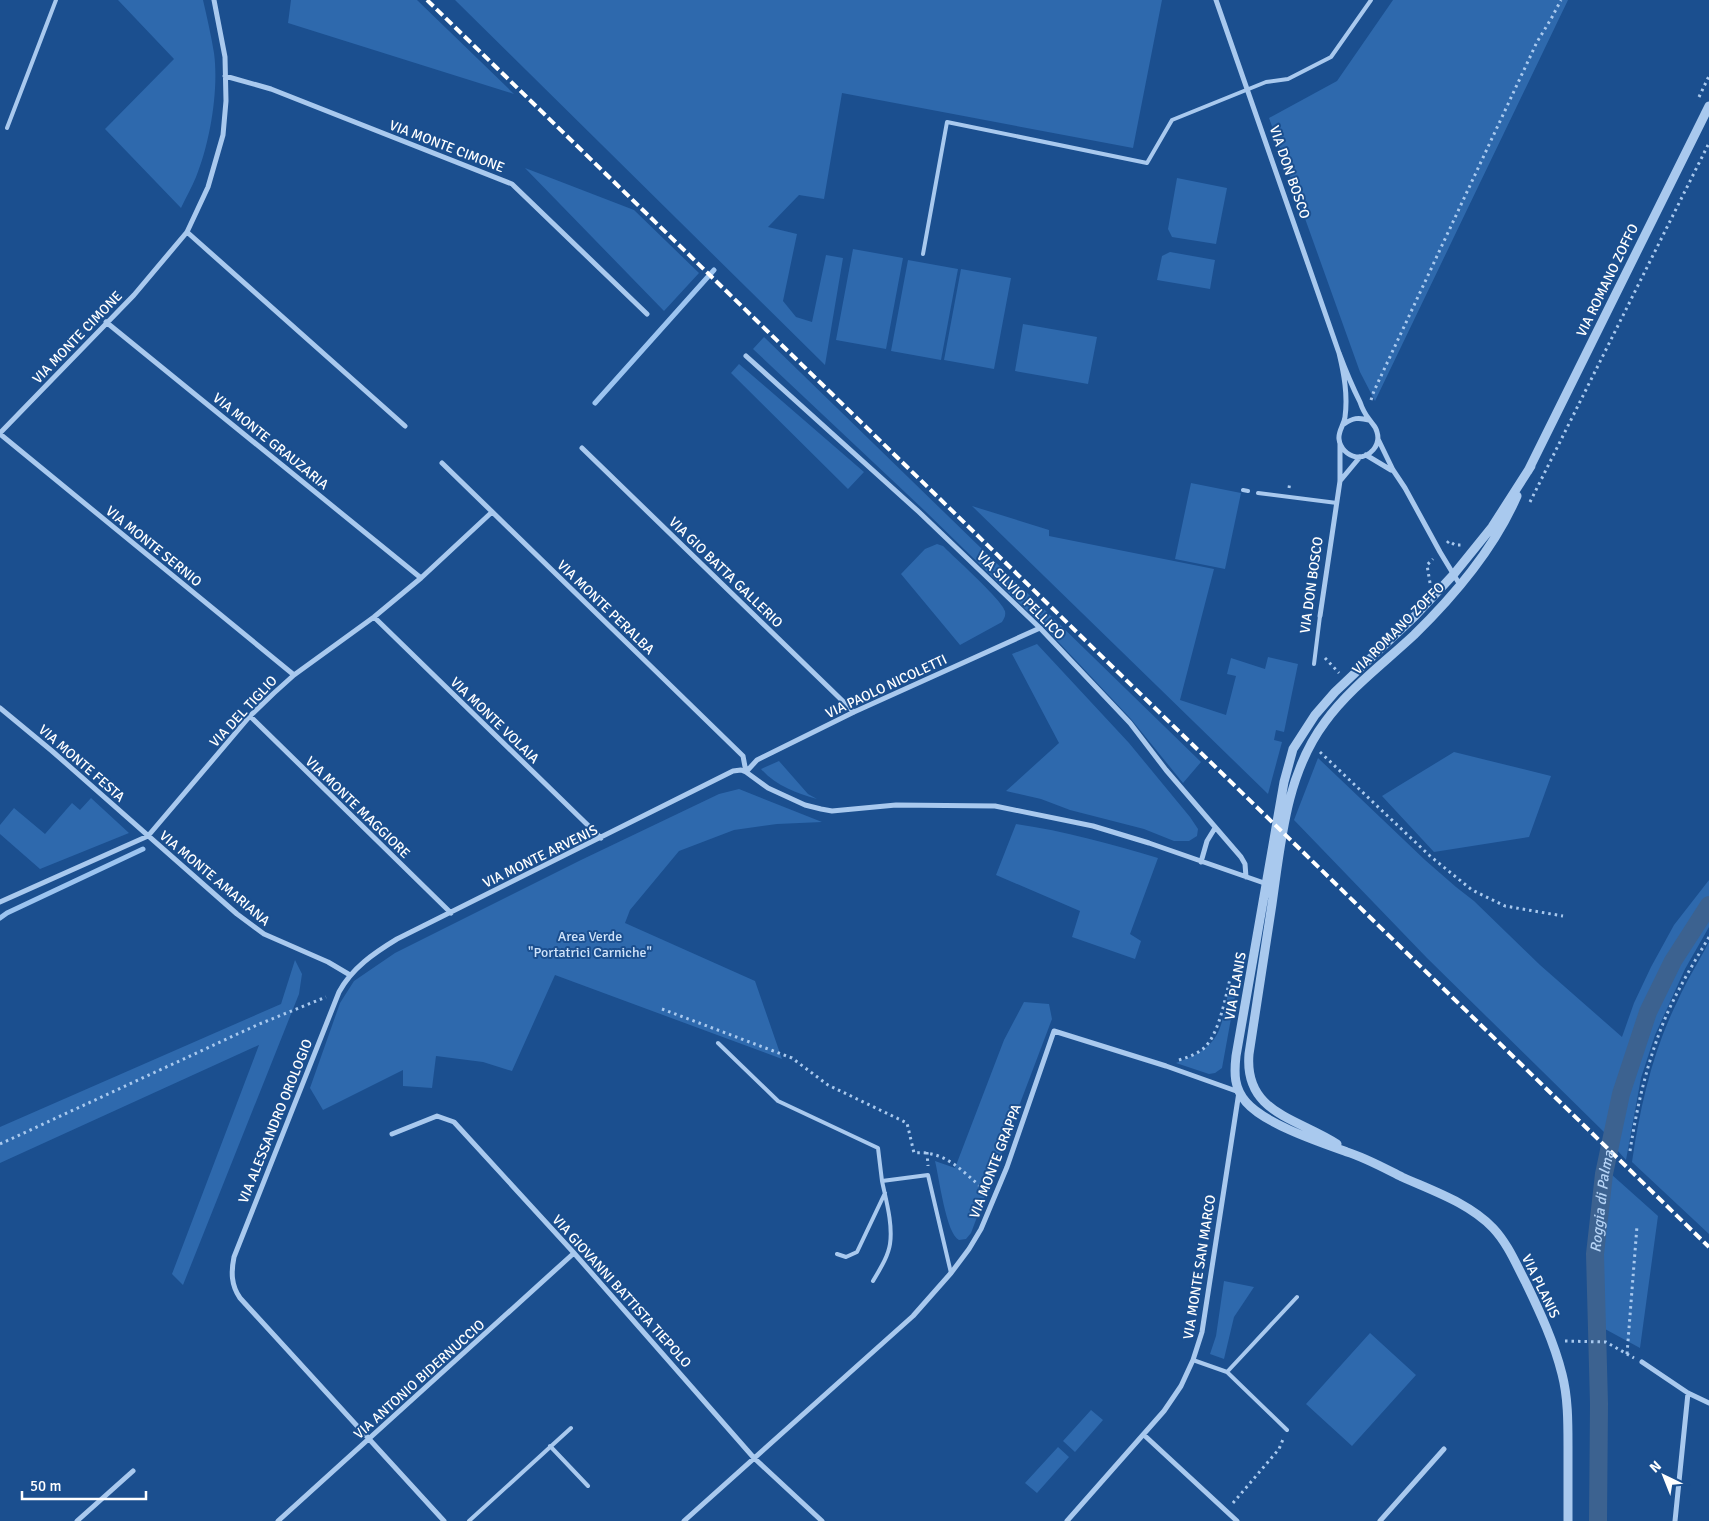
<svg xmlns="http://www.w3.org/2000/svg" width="1709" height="1521" font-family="Signika,sans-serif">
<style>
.green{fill:#2e69ad}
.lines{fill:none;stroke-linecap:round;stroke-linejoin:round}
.stream{stroke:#9cc4f0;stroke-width:5}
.canal{stroke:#3c6290;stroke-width:18}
.path{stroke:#a9c9ee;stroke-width:3;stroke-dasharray:2.5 4;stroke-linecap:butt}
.service{stroke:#a9c9ee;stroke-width:4}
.minor{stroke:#a9c9ee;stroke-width:5}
.tertiary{stroke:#a9c9ee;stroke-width:9}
.rail{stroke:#fff;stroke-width:4;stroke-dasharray:9 4;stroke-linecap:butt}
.labels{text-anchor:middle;stroke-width:4;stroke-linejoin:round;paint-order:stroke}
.street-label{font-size:14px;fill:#fff;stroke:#1b4f8f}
.park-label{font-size:14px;fill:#cfe3fa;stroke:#1b4f8f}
.water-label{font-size:15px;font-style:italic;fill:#b5d3f5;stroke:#1b4f8f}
</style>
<rect width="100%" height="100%" fill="#1b4f8f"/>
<!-- green -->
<path class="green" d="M 118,0 L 203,0 C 207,17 211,35 214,53 C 219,89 210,143 196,177 C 192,187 186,197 181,208 L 105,129 L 174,59 Z
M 291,0 L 417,0 L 514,94 L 288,23 Z
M 455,0 L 1162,0 L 1133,148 L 842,93 L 824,199 L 799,195 L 768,227 L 797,234 L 783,301 L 796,317 L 812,322 L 826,255 L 843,258 L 825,365 Z
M 1393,0 L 1568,0 L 1375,401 L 1360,372 L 1269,118 L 1337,81 Z
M 525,168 L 634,210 L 699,273 L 664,311 Z
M 1177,178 L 1227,188 L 1216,244 L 1172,237 L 1168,229 Z
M 853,249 L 903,258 L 886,349 L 836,340 Z
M 1170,252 L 1215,260 L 1210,289 L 1157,280 L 1162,256 Z
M 908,260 L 958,269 L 941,360 L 891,351 Z
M 961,269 L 1011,278 L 994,369 L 944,360 Z
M 1023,324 L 1097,337 L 1088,384 L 1015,371 Z
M 764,337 L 1201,762 L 1183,783 L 1131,719 L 1050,633 L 925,511 L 753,349 Z
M 739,364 L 864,472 L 848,489 L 731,373 Z
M 1191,483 L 1241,493 L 1225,569 L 1175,559 Z
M 972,506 L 1049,530 L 1049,536 L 1214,569 L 1180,700 L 1226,715 L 1236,676 L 1227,674 L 1231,658 L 1265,669 L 1268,657 L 1298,664 L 1284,732 L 1276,730 L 1274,740 L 1282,742 L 1268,794 Z
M 937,544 L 943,546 C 954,557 1002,600 1005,611 C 1006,616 1004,619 1002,622 L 960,645 L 901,574 L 925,549 Z
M 1037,644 L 1129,743 L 1190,817 L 1198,829 L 1197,836 L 1189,841 L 1174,841 L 1144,829 L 1070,810 L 1041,799 L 1006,791 L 1059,743 L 1012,654 Z
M 1454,752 L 1551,776 L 1529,837 L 1434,852 L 1382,796 Z
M 1318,758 L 1425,860 L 1456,887 L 1474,901 L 1540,965 L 1622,1037 L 1634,1003 L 1651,967 L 1674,925 L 1709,880 L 1709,898 L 1668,959 L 1635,1034 L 1608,1141 L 1605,1138 L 1605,1133 L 1427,958 L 1294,820 Z
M 779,761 L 808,794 L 817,799 C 796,793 776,786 761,769 Z
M 739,789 L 822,822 L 777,824 L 734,830 L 679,851 L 630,910 L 625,923 L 755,981 L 782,1059 L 555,975 L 512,1071 L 483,1062 L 436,1056 L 432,1088 L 403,1086 L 403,1070 L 323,1110 L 310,1088 L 340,1003 L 354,981 L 395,953 L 581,860 L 719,794 Z
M 91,798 L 129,833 L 40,869 L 0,834 L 0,825 L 14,808 L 45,834 L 72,803 L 80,810 Z
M 1016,824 C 1065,831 1111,844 1158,858 L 1130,934 L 1141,941 L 1135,959 L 1072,937 L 1080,911 L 996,875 Z
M 1709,913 L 1709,927 L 1685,969 L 1655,1035 L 1641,1078 L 1626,1160 L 1617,1150 C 1629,1067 1659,982 1709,913 Z
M 1709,942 L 1709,1234 L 1632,1162 C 1640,1106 1653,1050 1678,1000 C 1687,980 1699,961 1709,942 Z
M 295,960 L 302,974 L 299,994 L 183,1285 L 172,1274 L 259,1045 L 0,1163 L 0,1127 L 281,1004 Z
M 1229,989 L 1236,991 L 1222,1068 L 1215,1073 L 1209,1074 L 1176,1063 C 1221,1046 1220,1033 1229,989 Z
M 1024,1002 L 1049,1004 L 1052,1019 L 971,1233 L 966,1239 L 959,1240 C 946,1234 939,1177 935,1161 L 955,1168 L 1004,1040 Z
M 1611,1174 L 1658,1216 L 1640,1348 L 1605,1329 L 1602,1255 Z
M 1224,1281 L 1254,1287 L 1234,1317 L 1224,1359 L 1210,1354 L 1216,1336 Z
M 1370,1333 L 1416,1375 L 1352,1446 L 1306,1404 Z
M 1091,1410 L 1103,1420 L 1075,1452 L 1063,1441 Z
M 1058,1447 L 1069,1457 L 1037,1493 L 1025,1483 Z"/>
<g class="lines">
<!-- stream -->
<path class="stream" d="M 595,403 L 714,270
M 0,918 L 7,913 L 143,849"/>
<!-- canal -->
<path class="canal" id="s1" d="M 1598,1521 L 1599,1404 L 1595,1254 L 1604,1174 L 1621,1094 L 1648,1012 L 1673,961 L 1709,905"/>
<!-- path -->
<path class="path" d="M 1699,97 L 1709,76
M 1371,400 L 1374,391 L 1537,42 L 1551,19 L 1561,0
M 1289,488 L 1290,482
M 1530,502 L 1709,143
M 1447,543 L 1449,541 L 1455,545 L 1463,545
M 1430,583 L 1427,565 L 1433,559
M 1325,658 L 1339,673
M 1320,752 L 1430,856 L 1472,890 L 1505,906 L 1563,916
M 662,1009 L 792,1058 L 828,1085 L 907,1123 L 914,1153 C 947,1150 963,1173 986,1191
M 1179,1060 C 1188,1057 1197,1054 1204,1048 C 1219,1034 1225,999 1230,979
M 0,1144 L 257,1025 L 326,997
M 1630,1151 C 1637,1106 1647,1063 1664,1021 C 1676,992 1693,964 1709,937
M 927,1152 L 928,1166
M 1565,1341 L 1606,1342 L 1634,1358
M 1627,1354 L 1637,1226
M 1233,1503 L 1279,1449 L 1284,1437"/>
<!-- service -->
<path class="service" d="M 7,128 L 56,0
M 923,254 L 947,122 L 1147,163 L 1172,120 L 1266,82 L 1288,79 L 1331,57 L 1371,0
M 1243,490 L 1248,491
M 1258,493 L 1337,503
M 1314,664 L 1320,616
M 718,1043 L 778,1101 L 878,1148 L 882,1181
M 837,1254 L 846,1257 L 857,1252 L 885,1193
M 873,1281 C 880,1269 888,1257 890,1244 C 893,1224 886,1200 882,1181 L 928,1175 L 951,1273
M 1193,1360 L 1227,1372 L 1287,1430
M 1227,1372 L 1297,1297
M 550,1446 L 588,1486
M 469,1521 L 571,1428"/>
<!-- minor -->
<path class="minor" d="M 1216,0 L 1339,353 C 1345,369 1352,386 1360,402 C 1362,408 1365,414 1369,419 C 1372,424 1376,426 1377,432 C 1381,445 1370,458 1356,457 C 1347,455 1340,448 1339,439 C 1338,431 1344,425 1345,417 C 1348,395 1344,374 1339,353
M 225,76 L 271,89 L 512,184 L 647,314
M 187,232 L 405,426
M 106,322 L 421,578
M 746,356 L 919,512 L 1040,628 L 1130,723 L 1166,770 L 1241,857 L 1245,864 L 1246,877
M 1344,424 C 1353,418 1358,417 1369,420
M 0,433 L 134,295 L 187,232 L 208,187 L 223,135 L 226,101 L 225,57 L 214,0
M 0,434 L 294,675
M 1378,439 L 1393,470 L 1405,488 L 1440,552 L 1460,585
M 582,448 L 854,712
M 1366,455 L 1391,470
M 442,463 L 743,756 L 746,772
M 1340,481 L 1360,457
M 1320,616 L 1340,481 L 1340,444
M 374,617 L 601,838
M 0,708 L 52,751 L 237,914 L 264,934 L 328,962 L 350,975
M 250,716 L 451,913
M 746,772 L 757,760 L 854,712 L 1040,628
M 1201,862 L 1207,841 L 1215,828
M 0,902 L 148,836 L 250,716 L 274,693 L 294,675 L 374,617 L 421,578 L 492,512
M 392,1134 L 437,1116 L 454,1122 L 574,1253 L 754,1458 L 822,1521
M 1642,1362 L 1688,1393 L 1709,1403
M 1144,1435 L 1237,1521
M 77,1521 L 133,1471
M 278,1521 L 574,1253
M 444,1521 L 240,1298 C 231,1285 231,1272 234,1257 L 339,992 C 352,968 374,953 397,939 L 733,771 L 741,770 L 746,772 L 768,788 L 805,805 L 821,809 L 832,811 L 896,805 L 995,806 L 1093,826 L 1149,843 L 1267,884
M 684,1521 L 913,1316 L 951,1273 L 969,1249 L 981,1229 L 1007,1167 L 1054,1031 L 1166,1066 L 1239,1092 L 1202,1332 L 1193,1360 L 1181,1386 L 1164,1411 L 1067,1521
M 1380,1521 L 1444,1449
M 1675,1521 L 1688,1393"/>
<!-- tertiary -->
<path class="tertiary" d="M 1531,466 L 1492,527 L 1454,574 L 1415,616 L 1335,692 L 1315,715 L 1293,749 L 1284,782 L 1236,1056 C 1234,1074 1234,1088 1246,1102 C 1265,1124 1319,1142 1347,1152 C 1366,1158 1384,1168 1402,1177 C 1433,1191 1469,1203 1493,1228 C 1508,1244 1516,1264 1526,1283 C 1540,1312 1554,1342 1562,1374 C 1568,1397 1568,1422 1568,1446 C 1568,1471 1568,1496 1568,1521
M 1528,471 L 1709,106
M 1337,1144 C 1297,1118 1244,1113 1249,1054 C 1257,1004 1264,954 1272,904 C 1281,842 1286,774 1325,722 C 1349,689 1384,663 1414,635 C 1455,595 1494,549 1517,496"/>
<!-- rail -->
<path class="rail" d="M 427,0 L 1709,1247"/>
</g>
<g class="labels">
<!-- street labels -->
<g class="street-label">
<text transform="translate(447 146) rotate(21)" y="5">VIA MONTE CIMONE</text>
<text transform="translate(1290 172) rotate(71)" y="5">VIA DON BOSCO</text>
<text transform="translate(1607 280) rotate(-64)" y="5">VIA ROMANO ZOFFO</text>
<text transform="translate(77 337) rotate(-46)" y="5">VIA MONTE CIMONE</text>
<text transform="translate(271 441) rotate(39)" y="5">VIA MONTE GRAUZARIA</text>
<text transform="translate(154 546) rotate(39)" y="5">VIA MONTE SERNIO</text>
<text transform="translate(726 572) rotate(44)" y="5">VIA GIO BATTA GALLERIO</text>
<text transform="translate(1311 585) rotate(-82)" y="5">VIA DON BOSCO</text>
<text transform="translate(1021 595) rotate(45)" y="5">VIA SILVIO PELLICO</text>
<text transform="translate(606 607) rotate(44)" y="5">VIA MONTE PERALBA</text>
<text transform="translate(1398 628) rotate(-45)" y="5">VIA ROMANO ZOFFO</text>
<text transform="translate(886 686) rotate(-25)" y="5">VIA PAOLO NICOLETTI</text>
<text transform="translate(243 711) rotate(-47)" y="5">VIA DEL TIGLIO</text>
<text transform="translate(495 720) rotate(44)" y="5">VIA MONTE VOLAIA</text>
<text transform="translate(82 763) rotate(41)" y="5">VIA MONTE FESTA</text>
<text transform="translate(358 807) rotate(44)" y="5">VIA MONTE MAGGIORE</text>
<text transform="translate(540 856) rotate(-26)" y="5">VIA MONTE ARVENIS</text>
<text transform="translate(215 878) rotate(40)" y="5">VIA MONTE AMARIANA</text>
<text transform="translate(1235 986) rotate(-80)" y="5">VIA PLANIS</text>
<text transform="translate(275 1121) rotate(-68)" y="5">VIA ALESSANDRO OROLOGIO</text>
<text transform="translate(995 1161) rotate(-69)" y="5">VIA MONTE GRAPPA</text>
<text transform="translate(1199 1267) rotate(-81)" y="5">VIA MONTE SAN MARCO</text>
<text transform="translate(1541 1286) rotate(64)" y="5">VIA PLANIS</text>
<text transform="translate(622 1291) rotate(48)" y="5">VIA GIOVANNI BATTISTA TIEPOLO</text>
<text transform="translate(419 1379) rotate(-42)" y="5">VIA ANTONIO BIDERNUCCIO</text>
</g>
<!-- park labels -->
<g class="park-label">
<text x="590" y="941">Area Verde<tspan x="590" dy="16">"Portatrici Carniche"</tspan></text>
</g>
<!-- water labels -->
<g class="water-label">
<text dy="5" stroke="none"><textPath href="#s1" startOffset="320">Roggia di Palma</textPath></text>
</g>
</g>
<!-- north arrow -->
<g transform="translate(1664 1476) rotate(317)" stroke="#1b4f8f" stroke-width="4" paint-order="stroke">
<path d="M0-4L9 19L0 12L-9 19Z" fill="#ffffff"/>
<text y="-8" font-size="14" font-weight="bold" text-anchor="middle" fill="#ffffff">N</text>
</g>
<!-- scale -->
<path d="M22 1491v8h124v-8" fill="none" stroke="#ffffff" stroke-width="2.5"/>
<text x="30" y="1491" font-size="15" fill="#ffffff" stroke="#1b4f8f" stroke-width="4" paint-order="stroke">50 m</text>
</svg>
